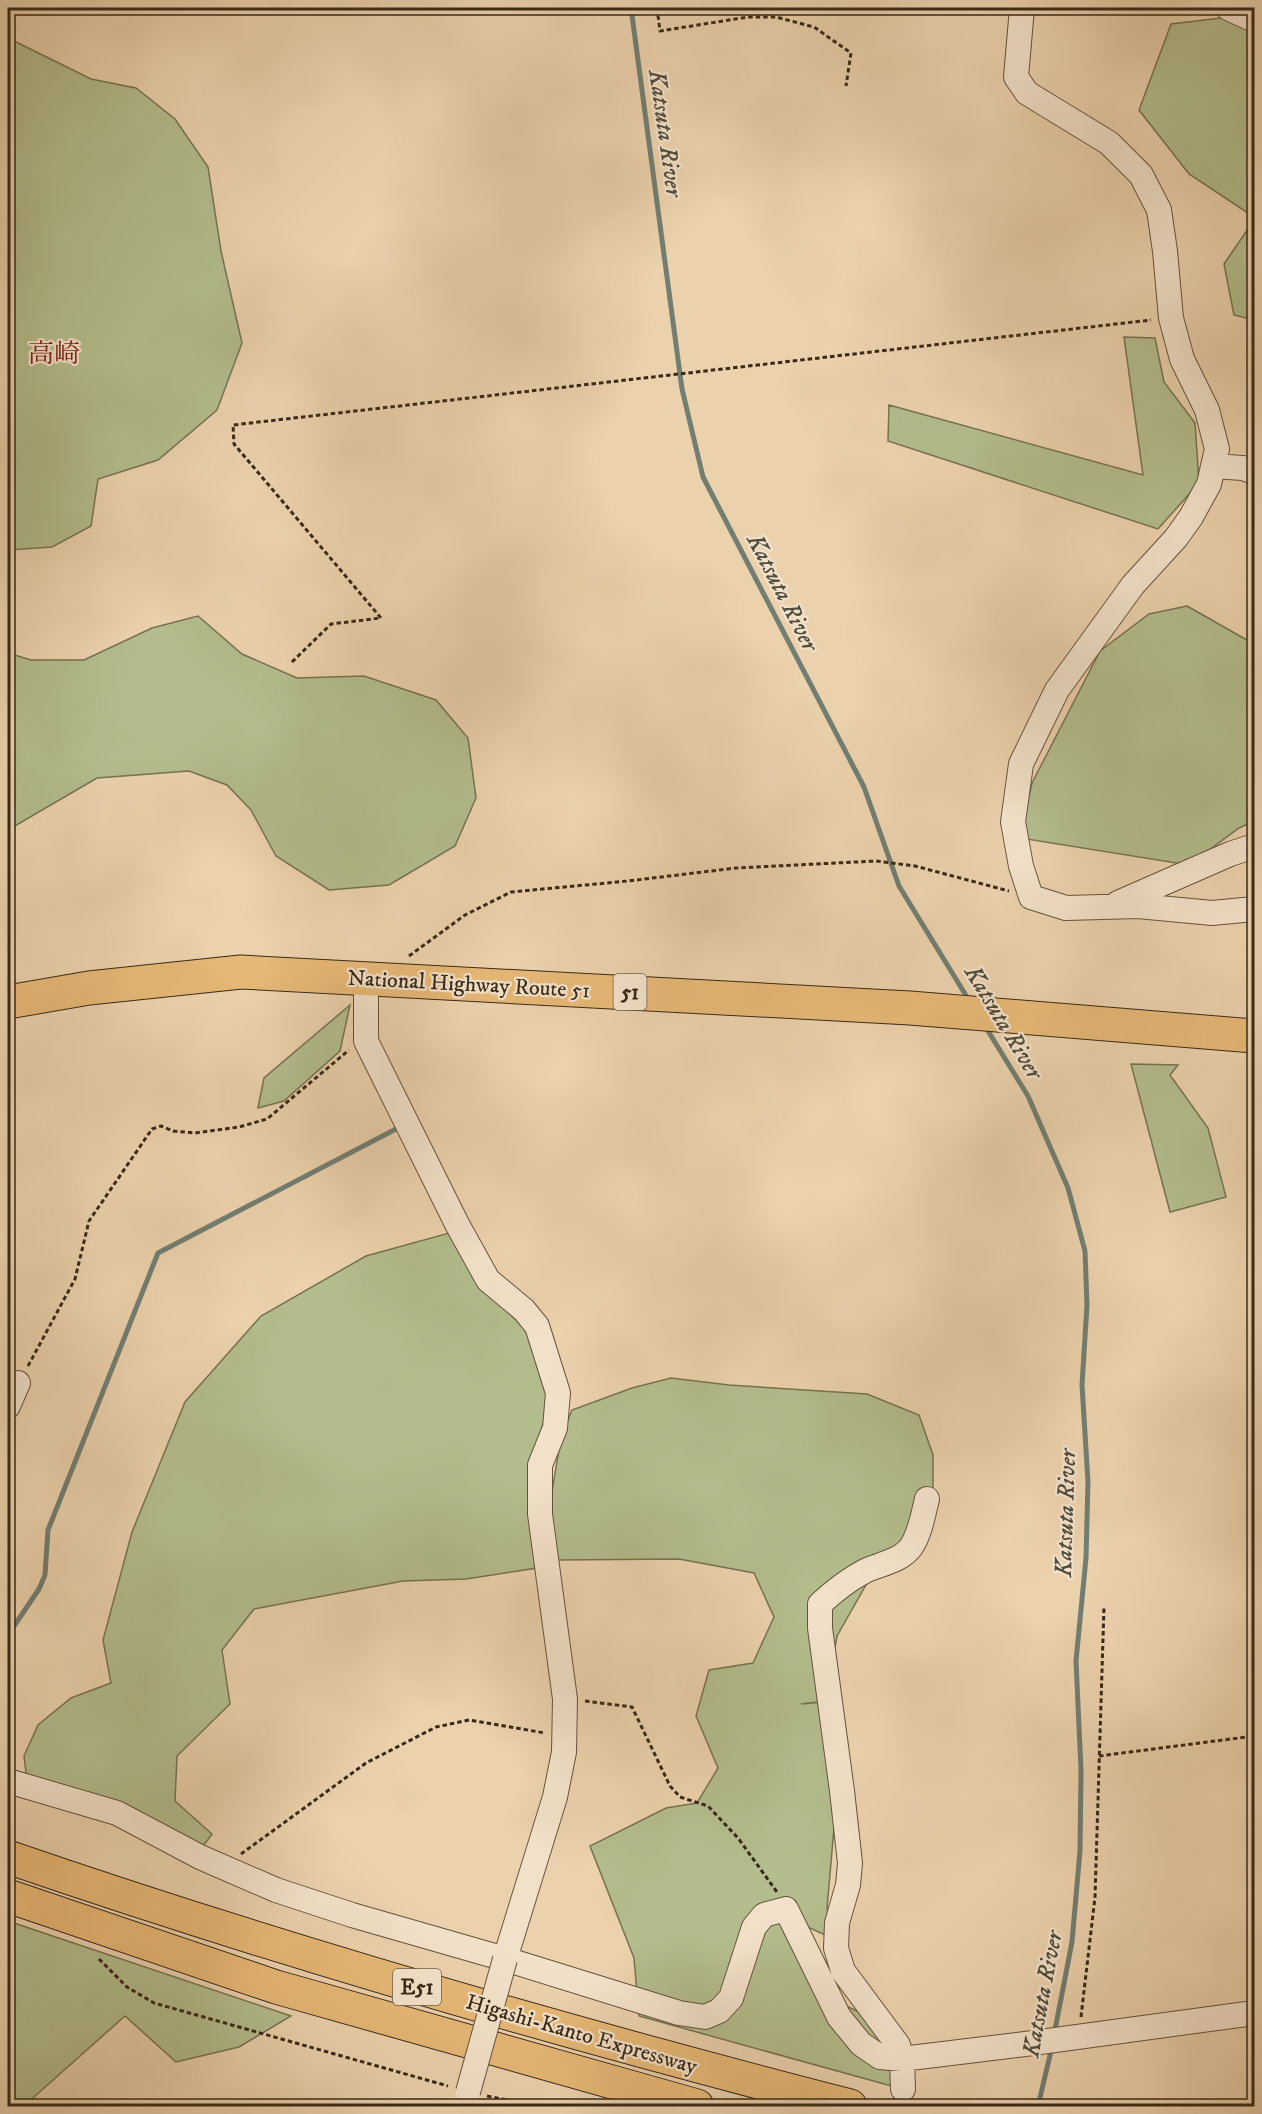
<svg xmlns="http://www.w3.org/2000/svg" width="1262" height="2114" font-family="'IM FELL DW Pica','Noto Serif JP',serif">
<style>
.green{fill:#b3bc8c;stroke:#767252;stroke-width:1.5}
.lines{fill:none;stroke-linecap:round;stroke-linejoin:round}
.stream{stroke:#727e72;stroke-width:5}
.minor-casing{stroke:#66533d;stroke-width:26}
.highway-casing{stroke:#392918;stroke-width:35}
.path{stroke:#392918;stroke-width:3;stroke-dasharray:4.5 3;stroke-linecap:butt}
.minor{stroke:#f2e1c9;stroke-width:24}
.highway{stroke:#e6b876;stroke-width:33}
.minor-bridge-casing{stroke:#66533d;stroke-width:26;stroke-linecap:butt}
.minor-bridge{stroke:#f2e1c9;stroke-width:24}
.labels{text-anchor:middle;stroke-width:4.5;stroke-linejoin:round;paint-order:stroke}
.shield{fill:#f2e1c9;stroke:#70604d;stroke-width:1.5}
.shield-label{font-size:21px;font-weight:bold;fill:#392918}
.street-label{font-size:22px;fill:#392918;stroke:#f2e1c9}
.water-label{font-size:24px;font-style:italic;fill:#514c3e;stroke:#f2e1c9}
.quarter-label{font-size:26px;fill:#7a1f14;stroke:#f2e1c9}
</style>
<rect width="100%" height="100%" fill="#ebd1ac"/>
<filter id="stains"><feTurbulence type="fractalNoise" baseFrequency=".00333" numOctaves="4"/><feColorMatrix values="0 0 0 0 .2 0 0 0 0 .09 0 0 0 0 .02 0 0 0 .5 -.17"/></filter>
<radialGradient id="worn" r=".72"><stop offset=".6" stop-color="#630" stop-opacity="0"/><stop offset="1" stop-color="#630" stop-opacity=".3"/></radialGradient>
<!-- green -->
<path class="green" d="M 1254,14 L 1254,217 L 1189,174 L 1139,110 L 1171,24 Z
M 8,38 L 91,79 L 136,88 L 175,119 L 208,167 L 221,251 L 242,343 L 217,410 L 158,460 L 98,479 L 91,526 L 52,547 L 8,550 Z
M 1254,220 L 1254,320 L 1234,315 L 1224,264 Z
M 1124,337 L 1155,338 L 1164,382 L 1195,423 L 1199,483 L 1158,529 L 888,441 L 889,405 L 1143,475 Z
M 1187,606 L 1254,644 L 1254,821 L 1239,828 L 1189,865 L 1020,838 L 1032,783 L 1100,651 L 1149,614 Z
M 198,616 L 242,654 L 297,678 L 364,676 L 436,700 L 468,738 L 476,798 L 455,846 L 389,885 L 329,890 L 276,856 L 251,810 L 227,785 L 189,771 L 97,778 L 8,830 L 8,653 L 31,660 L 84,660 L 152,628 Z
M 350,1005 L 340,1051 L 284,1101 L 258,1108 L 264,1078 Z
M 1131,1064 L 1178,1065 L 1170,1075 L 1208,1128 L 1226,1197 L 1170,1212 Z
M 449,1233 L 491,1297 L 534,1336 L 550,1396 L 533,1463 L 537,1568 L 466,1579 L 403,1581 L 254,1609 L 222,1650 L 230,1704 L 177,1756 L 175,1801 L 212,1834 L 200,1850 L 27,1780 L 24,1756 L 38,1725 L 71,1698 L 111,1683 L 103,1640 L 132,1532 L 185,1402 L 261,1316 L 366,1256 Z
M 671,1378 L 729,1385 L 867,1394 L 919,1415 L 933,1455 L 933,1495 L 909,1544 L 875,1569 L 837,1636 L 826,1701 L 801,1704 L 824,1702 L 837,1794 L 827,1908 L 834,1939 L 786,1917 L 829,1998 L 887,2025 L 895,2087 L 639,2016 L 634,1958 L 590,1846 L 666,1808 L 697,1803 L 718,1768 L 696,1716 L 709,1670 L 753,1663 L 774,1617 L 754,1573 L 679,1559 L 557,1560 L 550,1504 L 561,1437 L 572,1410 L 632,1388 Z
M 8,1921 L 291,2016 L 239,2047 L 176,2062 L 125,2016 L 34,2097 L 21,2106 L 8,2106 Z"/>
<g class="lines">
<!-- stream -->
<path class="stream" d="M 631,8 L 682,389 L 703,477 L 864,787 L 899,886 L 970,1002
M 985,1026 L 1028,1096 L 1068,1188 L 1085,1251 L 1087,1305 L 1082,1385 L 1088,1482 L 1086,1558 L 1076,1661 L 1081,1770 L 1080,1851 L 1072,1942 L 1054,2035
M 8,1635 L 39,1589 L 45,1575 L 48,1530 L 158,1253 L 396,1129
M 1038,2106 L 1052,2047"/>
<!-- minor casing -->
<g class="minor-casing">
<path id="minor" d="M 1022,8 L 1016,77 L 1027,93 L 1109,143 L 1141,175 L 1159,210 L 1165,251 L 1171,318 L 1182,359 L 1207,410 L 1217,449 L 1209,484 L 1191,517 L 1176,538 L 1133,585 L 1057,690 L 1021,764 L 1013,822 L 1021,866 L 1031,897 L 1066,908 L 1138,906 L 1212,913 L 1254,909
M 1228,8 L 1254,20
M 1213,466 L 1243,468 L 1254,472
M 1118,903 L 1230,854 L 1254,846
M 366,977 L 366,1041 L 457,1224 L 488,1280 L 524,1310 L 537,1326 L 558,1393 L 555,1428 L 540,1465 L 540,1514 L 565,1699 L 564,1752 L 555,1797 L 505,1959
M 8,1406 L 18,1383
M 8,1781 L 117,1813 L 200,1857 L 276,1890 L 352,1915 L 505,1959 L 679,2013 L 705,2017 L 719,2011 L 731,1998 L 754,1927 L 764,1915 L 786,1909 L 839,2017 L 861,2044 L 880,2057 L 902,2059 L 1033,2043 L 1254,2013
M 903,2089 L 902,2059 L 898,2045 L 843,1971 L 836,1948 L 837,1923 L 848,1885 L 850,1863 L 842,1791 L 820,1628 L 820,1604 C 834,1591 848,1580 865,1571 C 880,1564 901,1561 911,1547 C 920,1534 923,1515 927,1499"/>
</g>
<!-- highway casing -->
<g class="highway-casing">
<path id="highway" d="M 8,1002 L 89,988 L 241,972 L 910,1008 L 1254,1036
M 8,1857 C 284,1952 567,2033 850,2106
M 8,1896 L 276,1987 L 697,2106"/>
</g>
<!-- path -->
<path class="path" d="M 657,8 L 660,31 L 748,17 L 776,17 L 814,27 L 851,53 L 846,86
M 292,662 L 331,624 L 381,618 L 234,444 L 233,425 L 1151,320
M 409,956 L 465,915 L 511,892 L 628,881 L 736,868 L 876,861 L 915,866 L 1009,891
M 28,1366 L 75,1279 L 89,1221 L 152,1129 L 161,1126 L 173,1131 L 195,1133 L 239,1127 L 267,1119 L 349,1050
M 585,1701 L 632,1707 L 670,1786 L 680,1797 L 708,1806 L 738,1838 L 777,1892
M 1099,1756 L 1254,1736
M 241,1854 L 366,1763 L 436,1727 L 469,1720 L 545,1733
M 99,1959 L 127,1987 L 154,2003 L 448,2086
M 1081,2017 L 1095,1897 L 1104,1606
M 487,2096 L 537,2106"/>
<!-- minor -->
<use href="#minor" class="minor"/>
<!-- highway -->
<use href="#highway" class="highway"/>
<!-- minor-bridge casing -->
<g class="minor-bridge-casing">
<path id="minor-bridge" d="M 468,2092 L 505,1959"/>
</g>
<!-- minor-bridge -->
<use href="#minor-bridge" class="minor-bridge"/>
</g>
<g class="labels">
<!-- shield labels -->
<g class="shield">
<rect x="613.5" y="974" width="33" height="36" rx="4.5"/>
<rect x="393" y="1969" width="48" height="36" rx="4.5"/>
</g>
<g class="shield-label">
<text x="630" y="999">51</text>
<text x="417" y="1994">E51</text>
</g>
<!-- street labels -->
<g class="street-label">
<text transform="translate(469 983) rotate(3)" y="8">National Highway Route 51</text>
<text transform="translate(582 2033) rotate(16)" y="8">Higashi-Kanto Expressway</text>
</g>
<!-- water labels -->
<g class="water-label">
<text transform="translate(666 133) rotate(82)" y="8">Katsuta River</text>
<text transform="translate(783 592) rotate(63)" y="8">Katsuta River</text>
<text transform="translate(1004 1022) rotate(59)" y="8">Katsuta River</text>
<text transform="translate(1065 1513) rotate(-88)" y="8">Katsuta River</text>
<text transform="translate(1042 1994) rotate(-79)" y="8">Katsuta River</text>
</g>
<!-- quarter labels -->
<g class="quarter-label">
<text x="54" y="362">高崎</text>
</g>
</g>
<!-- margin -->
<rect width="1262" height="2114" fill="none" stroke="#ebd1ac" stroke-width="30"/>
<rect x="9" y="9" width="1244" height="2096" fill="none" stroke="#392918" stroke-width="3"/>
<rect x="15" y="15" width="1232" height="2084" fill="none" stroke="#392918" stroke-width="1.5"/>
<rect width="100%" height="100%" filter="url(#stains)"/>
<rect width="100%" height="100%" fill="url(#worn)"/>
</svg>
